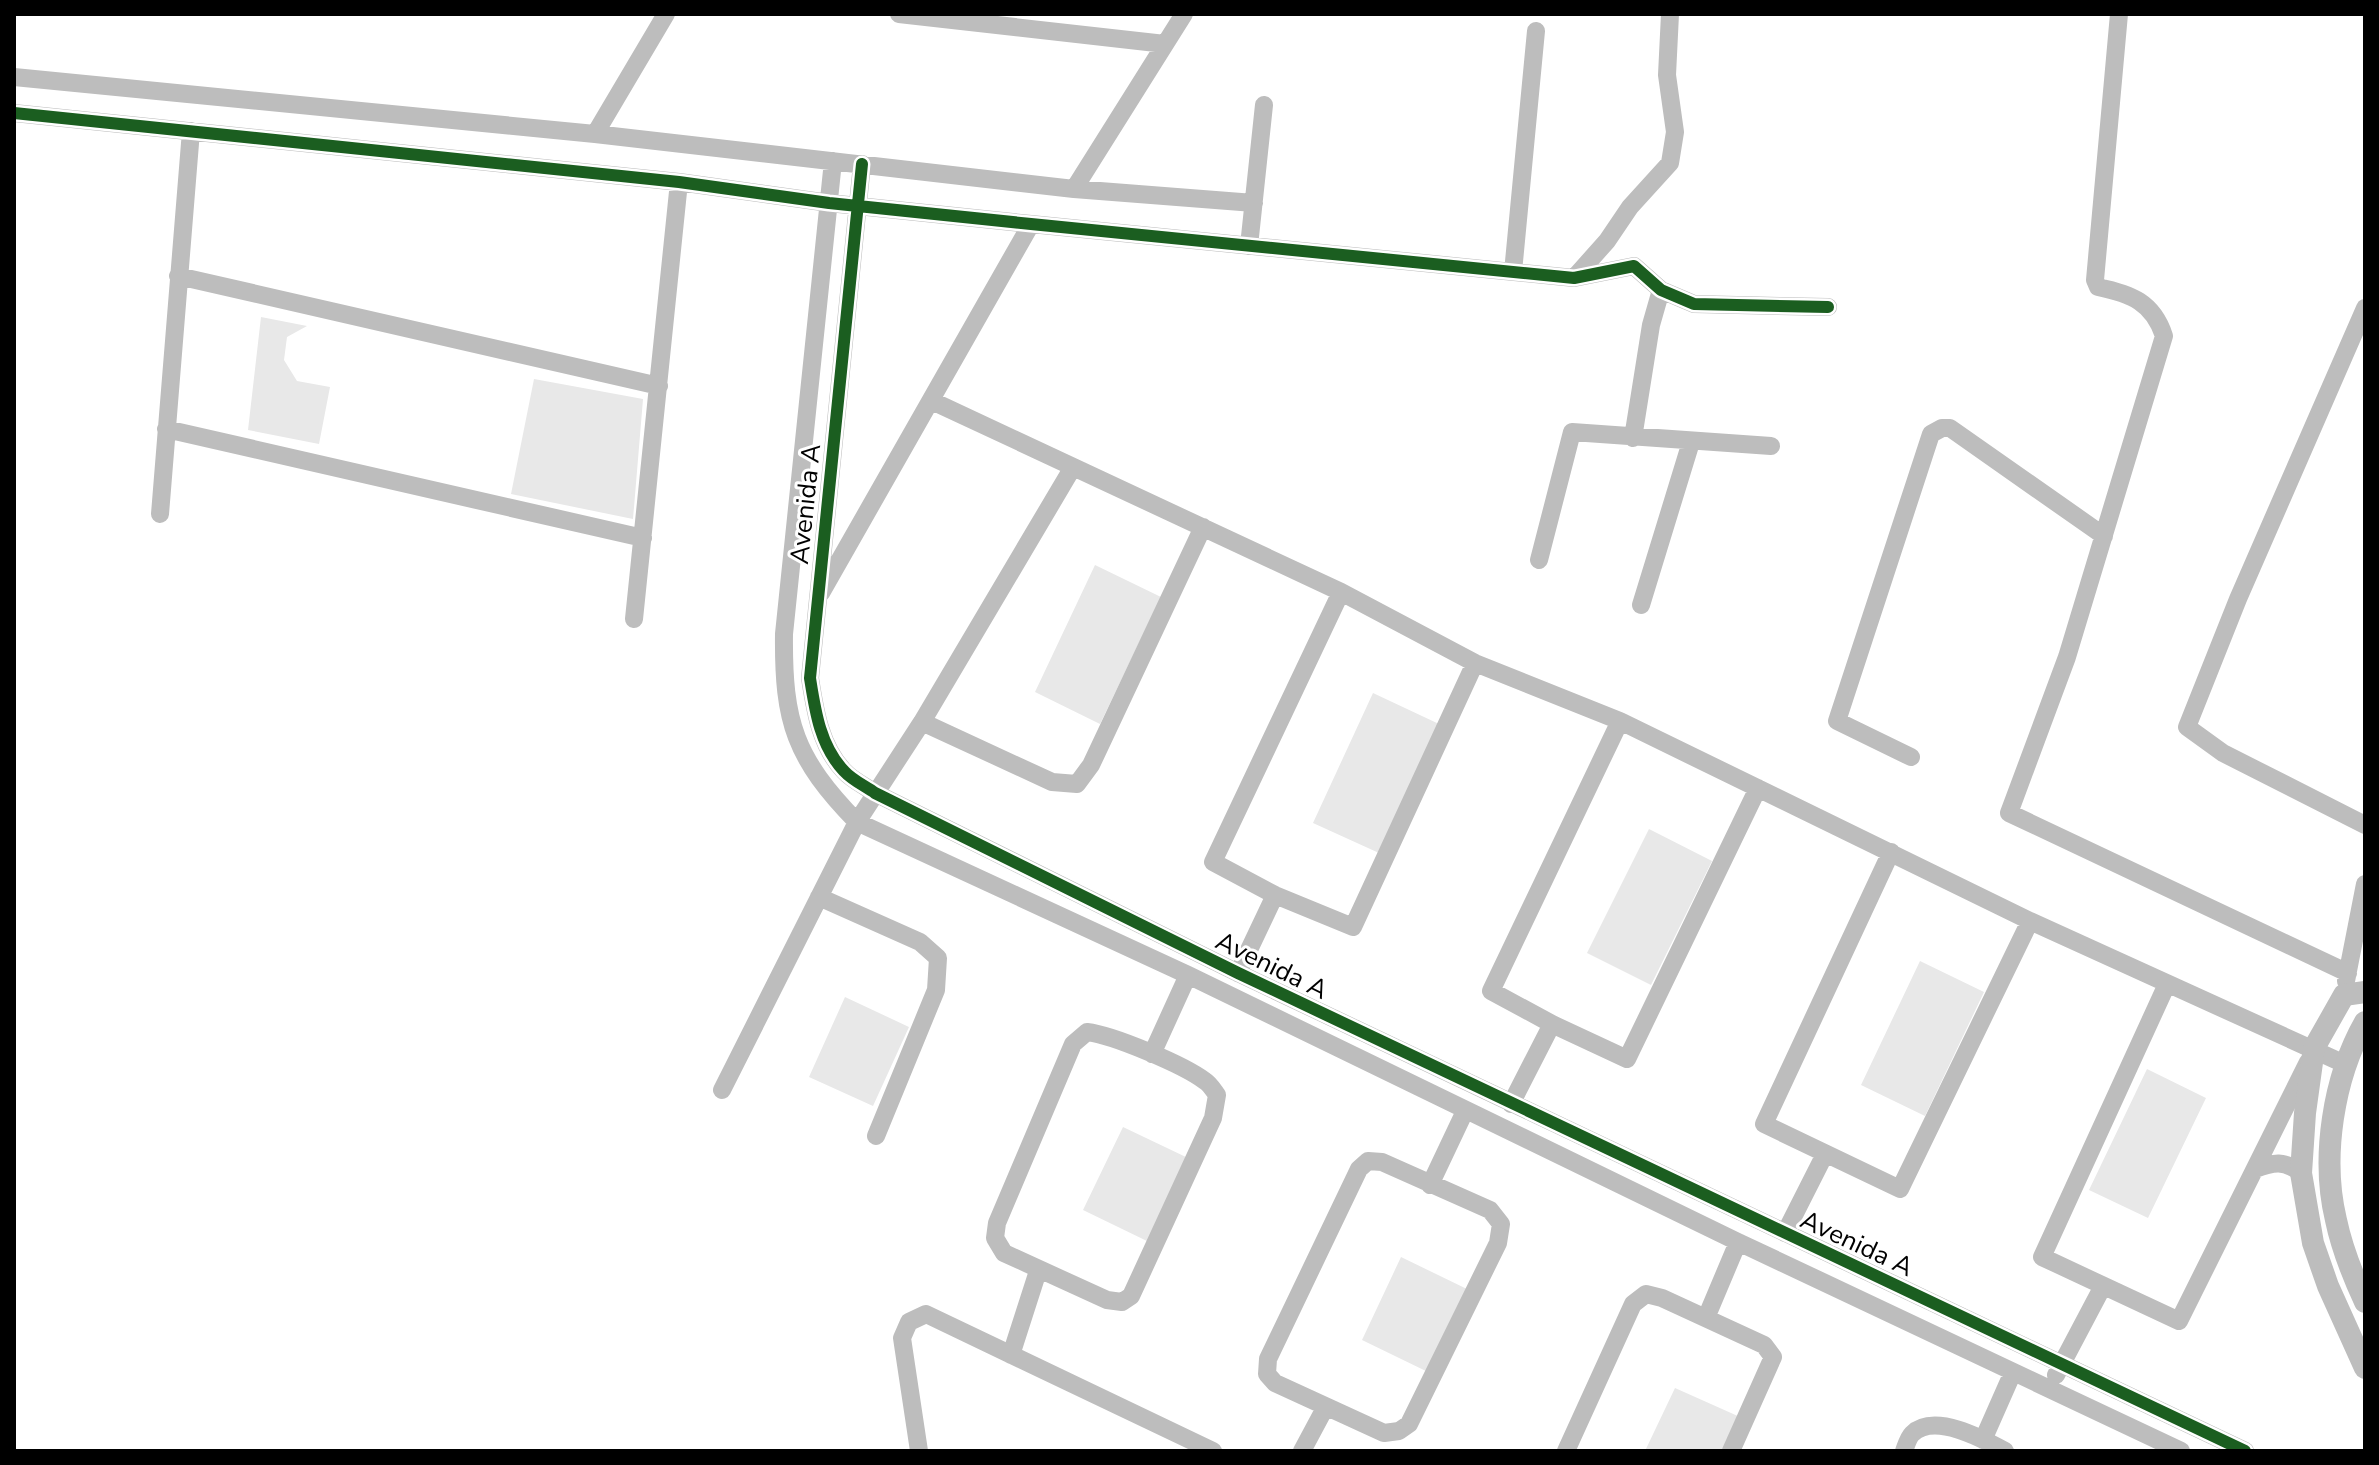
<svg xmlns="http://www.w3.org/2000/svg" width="2379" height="1465" font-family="'Nunito Sans',sans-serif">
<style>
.green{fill:#e8e8e8}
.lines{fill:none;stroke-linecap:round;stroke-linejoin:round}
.minor{stroke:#bdbdbd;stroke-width:18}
.tertiary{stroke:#bdbdbd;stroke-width:22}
.cycleway-casing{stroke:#fff;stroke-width:17}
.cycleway{stroke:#1b5e20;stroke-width:12}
.labels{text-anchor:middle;stroke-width:6;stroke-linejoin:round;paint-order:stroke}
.street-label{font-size:26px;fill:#000;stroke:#fff}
</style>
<rect width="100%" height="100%" fill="#fff"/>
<!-- green -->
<path class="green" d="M 261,317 L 307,326 L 287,337 L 284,360 L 297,381 L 330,387 L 319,444 L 248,430 Z
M 534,379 L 643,399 L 633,519 L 511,494 Z
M 1095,565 L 1161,597 L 1100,724 L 1035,692 Z
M 1373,693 L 1439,724 L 1379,853 L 1313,823 Z
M 1649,829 L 1712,861 L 1651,985 L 1587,953 Z
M 1920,961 L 1984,992 L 1925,1116 L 1861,1085 Z
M 845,997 L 909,1027 L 873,1106 L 809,1077 Z
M 2147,1069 L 2206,1098 L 2148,1218 L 2089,1190 Z
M 1123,1127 L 1188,1158 L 1149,1242 L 1083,1210 Z
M 1401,1257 L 1469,1290 L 1430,1373 L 1362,1340 Z
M 1675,1388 L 1740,1417 L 1724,1451 L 1645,1451 Z"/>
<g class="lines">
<!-- minor -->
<path class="minor" d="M 899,14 L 1165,44
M 2119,14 L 2095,280 L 2098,287 C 2131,294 2153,302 2164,336 L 2067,657 L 2009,813 L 2348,973
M 14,77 L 595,134 L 1074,189 L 1254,203
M 14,113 L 679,182 L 829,203 L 1031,224 L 1574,278 L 1634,266 L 1661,290 L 1694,304 L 1828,307
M 595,134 L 666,14
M 833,161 L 784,634 C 783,723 795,758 857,822 L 1188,975 L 1738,1242 L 2181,1451
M 862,164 L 810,678 C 815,710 820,746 844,771 C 852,780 865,786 875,793 L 1238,973 L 2245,1451
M 1074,189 L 1184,14
M 1249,246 L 1264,105
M 1513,272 L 1536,31
M 178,276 L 659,386
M 1574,278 L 1607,241 L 1630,207 L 1670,163 L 1675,132 L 1667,75 L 1670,14
M 2365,308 L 2238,599 L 2187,727 L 2223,753 L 2365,825
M 932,401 L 1341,592 L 1475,663 L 1620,721 L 2030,921 L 2347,1065
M 166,429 L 643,538
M 1633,438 L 1651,325 L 1661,290
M 160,514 L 191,131
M 1539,560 L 1572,432 L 1771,446
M 1341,592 L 1213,862 L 1275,895 L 1353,927 L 1475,663
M 821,593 L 1031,224
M 1641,605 L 1691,442
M 634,619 L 679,182
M 1620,721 L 1491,991 L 1552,1024 L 1627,1059 L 1758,788
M 922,722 L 1052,782 L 1077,784 L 1091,765 L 1203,527
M 1911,757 L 1837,721 L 1931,434 L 1942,428 L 1950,428 L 2104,536
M 1891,852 L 1764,1124 L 1900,1189 L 2030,921
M 819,897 L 920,942 L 938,958 L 936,990 L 876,1136
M 1238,973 L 1275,895
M 2346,981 L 2365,884
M 2167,984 L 2042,1257 L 2179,1321 L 2308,1062
M 1087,1032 C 1113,1035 1184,1065 1205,1081 C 1210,1084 1214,1091 1217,1095 L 1213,1118 L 1131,1296 L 1122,1302 L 1107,1300 L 1004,1253 L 995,1238 L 997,1223 L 1073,1044 Z
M 1152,1054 L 1188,975
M 722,1090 L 857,822 L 922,722 L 1073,467
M 1511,1104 L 1552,1024
M 1368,1161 L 1382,1162 L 1490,1210 L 1501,1224 L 1498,1243 L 1409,1424 L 1399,1431 L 1384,1433 L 1275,1383 L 1267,1374 L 1268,1359 L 1359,1169 Z
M 2255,1169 C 2274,1162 2284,1160 2301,1173
M 1430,1185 L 1465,1111
M 1785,1233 L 1825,1154
M 1706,1318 L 1738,1242
M 1011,1355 L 1038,1271
M 2056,1375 L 2103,1286
M 1983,1440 L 2013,1372
M 919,1451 L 902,1338 L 909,1322 L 926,1314 L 1213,1451
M 1302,1451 L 1325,1408
M 1566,1451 L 1633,1304 L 1646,1294 L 1662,1298 L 1764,1345 L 1773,1357 L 1731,1451
M 1904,1451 C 1906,1446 1908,1438 1912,1434 C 1934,1412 1983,1439 2005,1451"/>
<!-- tertiary -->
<path class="tertiary" d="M 2365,992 L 2344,995 L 2314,1048 L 2305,1113 L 2301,1173 L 2313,1243 L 2328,1286 L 2365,1368
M 2365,1022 C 2333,1078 2321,1158 2336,1220 C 2342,1249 2353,1276 2365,1302"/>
<!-- cycleway casing -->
<g class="cycleway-casing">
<path id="cycleway" d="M 14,113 L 679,182 L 829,203 L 1031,224 L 1574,278 L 1634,266 L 1661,290 L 1694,304 L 1828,307
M 862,164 L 810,678 C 815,710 820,746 844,771 C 852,780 865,786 875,793 L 1238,973 L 2245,1451"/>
</g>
<!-- cycleway -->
<use href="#cycleway" class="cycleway"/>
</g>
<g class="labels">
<!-- street labels -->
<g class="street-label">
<text transform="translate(805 504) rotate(-84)" y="9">Avenida A</text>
<text transform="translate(1272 965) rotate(26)" y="9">Avenida A</text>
<text transform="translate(1857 1243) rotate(25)" y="9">Avenida A</text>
</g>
</g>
<!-- border -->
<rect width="2379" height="1465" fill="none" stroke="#000000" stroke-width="32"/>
</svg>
